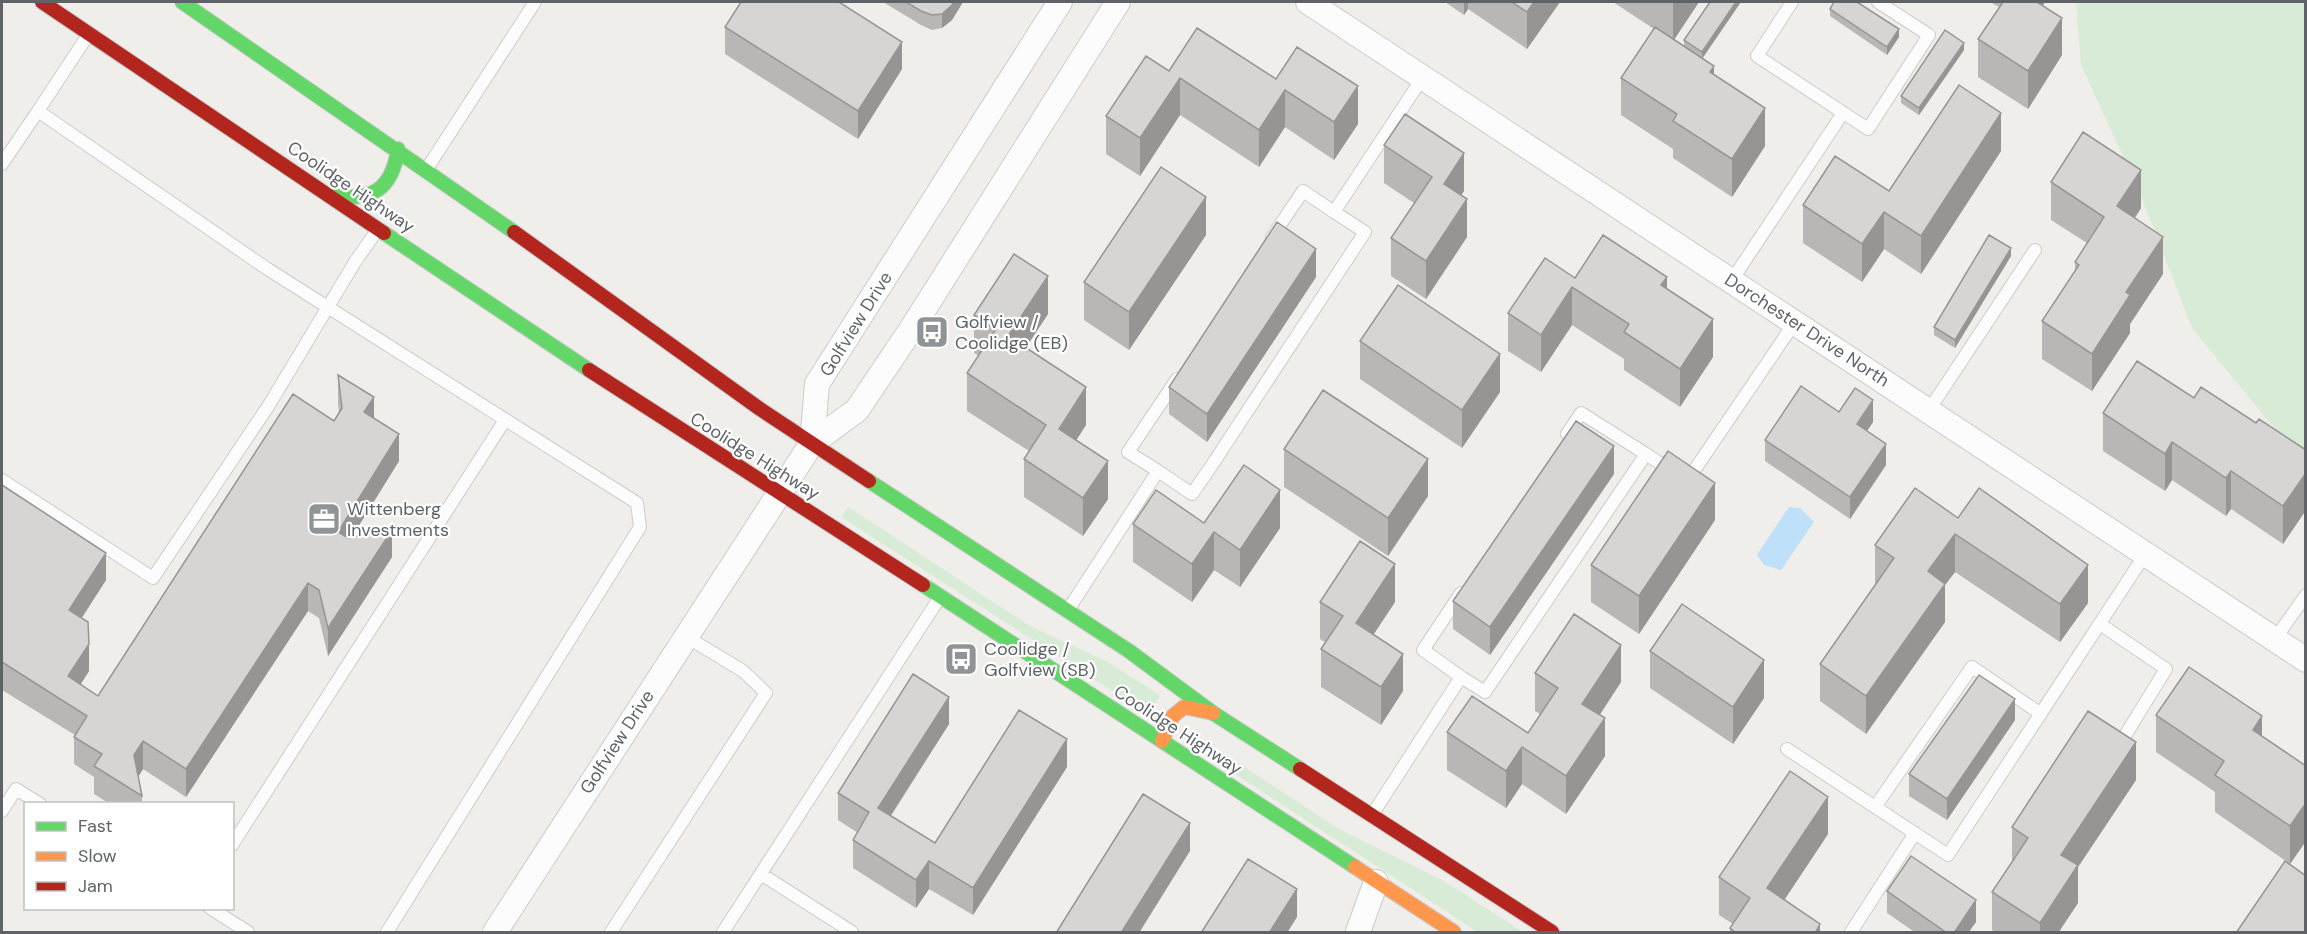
<svg xmlns="http://www.w3.org/2000/svg" width="2307" height="934" font-family="'DM Sans',sans-serif">
<style>
.green{fill:#d8ebd6}
.water{fill:#bfe0f9}
.lines{fill:none;stroke-linecap:round;stroke-linejoin:round}
.lane-casing{stroke:#cbcccc;stroke-width:14}
.street-casing{stroke:#cbcccc;stroke-width:26}
.fast-casing{stroke:#cacacb;stroke-width:16}
.slow-casing{stroke:#cacacb;stroke-width:16}
.jam-casing{stroke:#cacacb;stroke-width:16}
.lane{stroke:#fdfcfc;stroke-width:12}
.street{stroke:#fdfcfc;stroke-width:24}
.fast{stroke:#63d668;stroke-width:14}
.slow{stroke:#ff974d;stroke-width:14}
.jam{stroke:#b3261e;stroke-width:14}
.wall{fill:#b8b7b5}
.shaded-wall{fill:#969594}
.building{fill:#d6d5d3;stroke:#969594;stroke-width:1.5}
.labels{text-anchor:middle;stroke-width:4.5;stroke-linejoin:round;paint-order:stroke}
.street-label{font-size:18px;fill:#5f6368;stroke:#fff}
.poi-label{font-size:18px;fill:#5f6368;stroke:#fff;text-anchor:start}
</style>
<rect width="100%" height="100%" fill="#efeeea"/>
<!-- green -->
<path class="green" d="M 2076,2 L 2305,2 L 2305,466 L 2192,328 L 2139,191 L 2081,65 Z
M 848,507 L 1030,626 L 1108,662 L 1159,695 L 1159,698 L 1147,713 L 841,517 Z
M 1194,734 L 1339,829 L 1442,880 L 1523,932 L 1478,932 L 1189,744 L 1188,737 Z"/>
<!-- water -->
<path class="water" d="M 1789,507 L 1800,508 L 1814,522 L 1781,570 L 1764,565 L 1757,555 Z"/>
<g class="lines">
<!-- lane casing -->
<g class="lane-casing">
<path id="lane" d="M 1792,2 L 1757,56 L 1868,129 L 1929,35 L 1878,2
M 38,111 L 88,35
M 2,164 L 38,111 L 266,268 L 637,503 L 640,527 L 387,932
M 428,167 L 535,2
M 1272,237 L 1303,191 L 1334,212 L 1423,77
M 1732,280 L 1843,113
M 1929,410 L 2035,250
M 1567,434 L 1581,413 L 1646,454
M 1158,471 L 1128,452 L 1177,379
M 2,480 L 153,578 L 269,405 L 355,262 L 378,229
M 1687,481 L 1795,322
M 1461,593 L 1423,650 L 1461,677
M 1068,610 L 1158,471 L 1192,494 L 1210,468 L 1365,232 L 1334,212
M 2100,624 L 2166,669 L 2126,734
M 2275,639 L 2306,595
M 1787,749 L 1948,855 L 2146,553
M 1875,807 L 1972,667 L 2041,714
M 2,811 L 16,789 L 40,804
M 1372,815 L 1461,677 L 1485,692 L 1646,454 L 1673,472
M 232,845 L 505,420
M 761,874 L 852,932
M 210,908 L 248,932
M 611,932 L 766,693 L 743,671 L 685,636
M 723,932 L 940,597
M 1851,932 L 1915,833"/>
</g>
<!-- street casing -->
<g class="street-casing">
<path id="street" d="M 1308,2 L 2306,660
M 812,443 L 817,384 L 1060,2
M 495,932 L 812,443 L 857,410 L 914,325 L 1118,2
M 1358,932 L 1376,882"/>
</g>
<!-- fast casing -->
<g class="fast-casing">
<path id="fast" d="M 182,2 L 514,232
M 333,196 C 372,201 392,190 398,149
M 384,233 L 589,370
M 869,481 L 1129,651 L 1213,713 L 1300,769
M 923,585 L 1355,867"/>
</g>
<!-- slow casing -->
<g class="slow-casing">
<path id="slow" d="M 1162,741 L 1173,716 L 1184,707 L 1213,713
M 1355,867 L 1454,932"/>
</g>
<!-- jam casing -->
<g class="jam-casing">
<path id="jam" d="M 42,2 L 384,233
M 514,232 L 760,409 L 869,481
M 589,370 L 923,585
M 1300,769 L 1552,932"/>
</g>
<!-- lane -->
<use href="#lane" class="lane"/>
<!-- street -->
<use href="#street" class="street"/>
<!-- fast -->
<use href="#fast" class="fast"/>
<!-- slow -->
<use href="#slow" class="slow"/>
<!-- jam -->
<use href="#jam" class="jam"/>
</g>
<!-- wall -->
<path class="wall" d="M 883,2 L 963,2 L 952,20 L 942,28 L 932,30 L 921,25 Z
M 1445,2 L 1560,2 L 1527,49 L 1468,9 L 1464,15 Z
M 1613,2 L 1699,2 L 1674,40 L 1684,46 L 1684,40 L 1710,2 L 1702,58 L 1765,146 L 1732,197 L 1673,158 L 1673,149 L 1621,115 L 1621,78 L 1654,29 Z
M 1990,2 L 2045,2 L 2043,5 L 2062,55 L 2028,109 L 1978,77 L 1978,39 L 1999,7 Z
M 1830,9 L 1899,37 L 1887,55 L 1830,16 Z
M 725,27 L 902,69 L 858,139 L 725,54 Z
M 1964,50 L 1919,115 L 1901,103 L 1901,96 Z
M 1169,71 L 1276,79 L 1358,124 L 1334,160 L 1285,127 L 1259,167 L 1180,115 L 1140,176 L 1106,154 L 1106,116 Z
M 1384,145 L 1464,191 L 1461,195 L 1467,237 L 1426,299 L 1391,276 L 1391,238 L 1414,203 L 1384,183 Z
M 2001,151 L 1921,274 L 1884,249 L 1862,282 L 1803,243 L 1803,205 L 1889,191 Z
M 2051,182 L 2141,208 L 2135,218 L 2163,274 L 2130,324 L 2130,333 L 2092,391 L 2042,359 L 2042,321 L 2075,272 L 2075,262 L 2087,243 L 2051,220 Z
M 1206,235 L 1129,350 L 1084,320 L 1084,282 Z
M 2011,256 L 1955,348 L 1934,335 L 1934,327 Z
M 1316,277 L 1207,442 L 1169,414 L 1169,387 Z
M 1575,278 L 1667,288 L 1713,357 L 1680,407 L 1624,370 L 1624,359 L 1572,325 L 1541,372 L 1508,351 L 1508,313 Z
M 1048,314 L 1026,348 L 1086,425 L 1076,440 L 1108,499 L 1083,536 L 1024,497 L 1024,459 L 1029,451 L 967,411 L 967,373 L 979,356 L 974,353 L 974,315 Z
M 1360,341 L 1500,392 L 1462,448 L 1360,379 Z
M 338,375 L 374,418 L 399,461 L 352,537 L 392,557 L 328,656 L 319,618 L 308,611 L 186,797 L 143,769 L 138,777 L 142,796 L 142,804 L 110,804 L 94,794 L 94,777 L 74,764 L 74,737 L 75,735 L 2,690 L 2,485 L 106,580 L 82,618 L 89,671 L 81,684 L 98,696 L 334,421 L 339,413 L 338,403 Z
M 2194,398 L 2256,423 L 2306,450 L 2306,510 L 2283,544 L 2231,509 L 2226,516 L 2172,480 L 2165,491 L 2103,451 L 2103,413 Z
M 1839,412 L 1873,422 L 1867,431 L 1886,465 L 1850,519 L 1765,461 L 1765,440 Z
M 1284,449 L 1428,496 L 1388,556 L 1284,487 Z
M 1614,474 L 1490,655 L 1453,629 L 1453,601 Z
M 1958,518 L 2088,603 L 2060,642 L 1955,572 L 1945,585 L 1945,622 L 1866,734 L 1820,701 L 1820,664 L 1876,583 L 1875,583 L 1875,545 Z
M 1715,520 L 1639,634 L 1591,602 L 1591,565 Z
M 1204,523 L 1280,528 L 1240,587 L 1214,570 L 1192,602 L 1133,562 L 1133,524 Z
M 1320,602 L 1395,602 L 1373,635 L 1403,691 L 1381,725 L 1321,687 L 1321,649 L 1326,643 L 1320,639 Z
M 1650,651 L 1764,698 L 1733,744 L 1650,688 Z
M 1535,673 L 1621,682 L 1600,715 L 1605,756 L 1566,814 L 1522,784 L 1506,808 L 1447,770 L 1447,732 L 1528,733 L 1540,714 L 1535,711 Z
M 2156,715 L 2262,736 L 2306,766 L 2306,841 L 2290,864 L 2215,812 L 2215,792 L 2156,752 Z
M 2015,720 L 1947,820 L 1909,796 L 1909,774 Z
M 949,724 L 891,816 L 935,843 L 1067,767 L 973,915 L 929,889 L 916,908 L 853,868 L 853,840 L 858,833 L 838,820 L 838,793 Z
M 2136,780 L 2078,867 L 2078,903 L 2058,933 L 1997,933 L 1992,930 L 1992,892 L 2012,863 L 2012,827 Z
M 1828,834 L 1784,900 L 1820,933 L 1730,933 L 1730,928 L 1733,924 L 1719,915 L 1719,877 Z
M 1887,891 L 1976,922 L 1968,933 L 1916,933 L 1887,913 Z"/>
<!-- shaded-wall -->
<path class="shaded-wall" d="M 954,2 L 963,2 L 952,20 L 942,28 L 942,14 Z
M 1464,2 L 1468,2 L 1468,9 L 1464,15 Z
M 1534,2 L 1560,2 L 1527,49 L 1527,12 Z
M 1674,2 L 1699,2 L 1673,41 L 1673,4 Z
M 1736,2 L 1741,2 L 1702,59 L 1702,52 Z
M 2026,2 L 2045,2 L 2026,32 Z
M 2062,18 L 2062,55 L 2028,109 L 2028,71 Z
M 1899,29 L 1899,37 L 1887,55 L 1887,47 Z
M 902,42 L 902,69 L 858,139 L 858,111 Z
M 1964,43 L 1964,50 L 1919,115 L 1919,108 Z
M 1714,66 L 1714,103 L 1710,72 Z
M 1180,78 L 1180,115 L 1140,176 L 1140,138 Z
M 1358,86 L 1358,124 L 1334,160 L 1334,122 Z
M 1285,90 L 1285,127 L 1259,167 L 1259,130 Z
M 1765,108 L 1765,146 L 1732,197 L 1732,159 Z
M 2001,113 L 2001,151 L 1921,274 L 1921,236 Z
M 1464,153 L 1464,191 L 1444,221 L 1444,184 Z
M 2141,170 L 2141,208 L 2117,244 L 2117,206 Z
M 1206,197 L 1206,235 L 1129,350 L 1129,312 Z
M 1467,199 L 1467,237 L 1426,299 L 1426,261 Z
M 1884,212 L 1884,249 L 1862,282 L 1862,244 Z
M 2163,237 L 2163,274 L 2130,324 L 2130,333 L 2092,391 L 2092,354 L 2126,292 Z
M 2011,248 L 2011,256 L 1955,348 L 1955,340 Z
M 1316,249 L 1316,277 L 1207,442 L 1207,414 Z
M 1048,276 L 1048,314 L 1008,374 L 1008,336 Z
M 1667,277 L 1667,315 L 1661,285 Z
M 1572,287 L 1572,325 L 1541,372 L 1541,335 Z
M 1713,319 L 1713,357 L 1680,407 L 1680,369 Z
M 1500,354 L 1500,392 L 1462,448 L 1462,410 Z
M 1086,387 L 1086,425 L 1059,467 L 1059,429 Z
M 374,397 L 374,424 L 364,412 Z
M 1873,400 L 1873,422 L 1857,446 L 1857,424 Z
M 399,434 L 399,461 L 338,559 L 338,532 Z
M 2172,442 L 2172,480 L 2165,491 L 2165,454 Z
M 1886,444 L 1886,465 L 1850,519 L 1850,497 Z
M 1614,446 L 1614,474 L 1490,655 L 1490,627 Z
M 1428,459 L 1428,496 L 1388,556 L 1388,518 Z
M 1108,461 L 1108,499 L 1083,536 L 1083,498 Z
M 2231,471 L 2231,509 L 2226,516 L 2226,478 Z
M 2306,473 L 2306,510 L 2283,544 L 2283,506 Z
M 1715,483 L 1715,520 L 1639,634 L 1639,596 Z
M 1280,490 L 1280,528 L 1240,587 L 1240,550 Z
M 392,530 L 392,557 L 328,656 L 328,628 Z
M 1214,532 L 1214,570 L 1192,602 L 1192,564 Z
M 1955,534 L 1955,572 L 1945,585 L 1945,622 L 1866,734 L 1866,696 L 1928,571 Z
M 106,553 L 106,580 L 69,637 L 69,610 Z
M 1395,564 L 1395,602 L 1356,661 L 1356,623 Z
M 2088,565 L 2088,603 L 2060,642 L 2060,604 Z
M 308,583 L 308,611 L 186,797 L 186,769 Z
M 89,644 L 89,671 L 68,704 L 68,676 Z
M 1621,645 L 1621,682 L 1582,741 L 1582,704 Z
M 1403,654 L 1403,691 L 1381,725 L 1381,687 Z
M 1764,660 L 1764,698 L 1733,744 L 1733,707 Z
M 949,697 L 949,724 L 878,835 L 878,808 Z
M 2015,699 L 2015,720 L 1947,820 L 1947,799 Z
M 2262,716 L 2262,754 L 2253,730 Z
M 1605,718 L 1605,756 L 1566,814 L 1566,776 Z
M 1067,739 L 1067,767 L 973,915 L 973,888 Z
M 143,741 L 143,769 L 134,783 L 134,755 Z
M 2136,742 L 2136,780 L 2078,867 L 2078,903 L 2058,933 L 2040,933 L 2040,923 L 2061,855 Z
M 1522,747 L 1522,784 L 1506,808 L 1506,771 Z
M 1828,797 L 1828,834 L 1767,926 L 1767,888 Z
M 2306,803 L 2306,841 L 2290,864 L 2290,826 Z
M 1190,823 L 1190,851 L 1139,933 L 1121,933 Z
M 929,861 L 929,889 L 916,908 L 916,880 Z
M 1297,889 L 1297,917 L 1287,933 L 1269,933 Z
M 1976,900 L 1976,922 L 1968,933 L 1954,933 Z
M 1820,924 L 1820,933 L 1815,933 Z"/>
<!-- building -->
<path class="building" d="M 741,2 L 839,2 L 902,42 L 858,111 L 725,27 Z
M 906,2 L 954,2 L 952,5 L 942,14 L 932,15 L 921,11 Z
M 1512,2 L 1534,2 L 1527,12 Z
M 1710,2 L 1736,2 L 1702,52 L 1684,40 Z
M 1834,2 L 1857,2 L 1899,29 L 1887,47 L 1830,9 Z
M 2003,2 L 2037,2 L 2062,18 L 2028,71 L 1978,39 Z
M 1655,27 L 1714,66 L 1710,72 L 1765,108 L 1732,159 L 1673,121 L 1677,114 L 1621,78 Z
M 1197,28 L 1276,79 L 1297,47 L 1358,86 L 1334,122 L 1285,90 L 1259,130 L 1180,78 L 1140,138 L 1106,116 L 1146,56 L 1169,71 Z
M 1945,30 L 1964,43 L 1919,108 L 1901,96 Z
M 1959,85 L 2001,113 L 1921,236 L 1884,212 L 1862,244 L 1803,205 L 1835,156 L 1889,191 Z
M 1405,114 L 1464,153 L 1444,184 L 1467,199 L 1426,261 L 1391,238 L 1432,177 L 1384,145 Z
M 2083,132 L 2141,170 L 2117,206 L 2163,237 L 2126,292 L 2130,295 L 2092,354 L 2042,321 L 2079,265 L 2075,262 L 2104,217 L 2051,182 Z
M 1161,167 L 1206,197 L 1129,312 L 1084,282 Z
M 1277,222 L 1316,249 L 1207,414 L 1169,387 Z
M 1603,235 L 1667,277 L 1661,285 L 1713,319 L 1680,369 L 1624,332 L 1629,324 L 1572,287 L 1541,335 L 1508,313 L 1545,258 L 1575,278 Z
M 1989,235 L 2011,248 L 1955,340 L 1934,327 Z
M 1014,254 L 1048,276 L 1008,336 L 1086,387 L 1059,429 L 1108,461 L 1083,498 L 1024,459 L 1046,425 L 967,373 L 996,329 L 974,315 Z
M 1398,285 L 1500,354 L 1462,410 L 1360,341 Z
M 2137,361 L 2194,398 L 2201,387 L 2256,423 L 2259,419 L 2306,450 L 2306,473 L 2283,506 L 2231,471 L 2226,478 L 2172,442 L 2165,454 L 2103,413 Z
M 338,375 L 374,397 L 364,412 L 399,434 L 338,532 L 348,538 L 392,530 L 328,628 L 319,590 L 308,583 L 186,769 L 143,741 L 134,755 L 142,796 L 94,766 L 102,754 L 74,737 L 87,716 L 2,662 L 2,485 L 106,553 L 69,610 L 88,622 L 89,644 L 68,676 L 98,696 L 293,394 L 334,421 L 342,408 Z
M 1801,386 L 1839,412 L 1855,388 L 1873,400 L 1857,424 L 1886,444 L 1850,497 L 1765,440 Z
M 1323,390 L 1428,459 L 1388,518 L 1284,449 Z
M 1576,421 L 1614,446 L 1490,627 L 1453,601 Z
M 1668,451 L 1715,483 L 1639,596 L 1591,565 Z
M 1244,465 L 1280,490 L 1240,550 L 1214,532 L 1192,564 L 1133,524 L 1156,490 L 1204,523 Z
M 1915,488 L 1958,518 L 1979,488 L 2088,565 L 2060,604 L 1955,534 L 1928,571 L 1945,584 L 1866,696 L 1820,664 L 1894,558 L 1875,545 Z
M 1360,541 L 1395,564 L 1356,623 L 1403,654 L 1381,687 L 1321,649 L 1343,616 L 1320,602 Z
M 1682,604 L 1764,660 L 1733,707 L 1650,651 Z
M 1574,614 L 1621,645 L 1582,704 L 1605,718 L 1566,776 L 1522,747 L 1506,771 L 1447,732 L 1472,696 L 1528,733 L 1558,688 L 1535,673 Z
M 2189,667 L 2262,716 L 2253,730 L 2306,766 L 2306,803 L 2290,826 L 2215,775 L 2224,761 L 2156,715 Z
M 913,674 L 949,697 L 878,808 L 935,843 L 1019,710 L 1067,739 L 973,888 L 929,861 L 916,880 L 853,840 L 869,812 L 838,793 Z
M 1979,675 L 2015,699 L 1947,799 L 1909,774 Z
M 2088,711 L 2136,742 L 2061,855 L 2078,865 L 2040,923 L 1992,892 L 2028,838 L 2012,827 Z
M 1790,771 L 1828,797 L 1767,888 L 1820,924 L 1815,933 L 1736,933 L 1730,928 L 1750,898 L 1719,877 Z
M 1143,794 L 1190,823 L 1121,933 L 1056,933 Z
M 1911,856 L 1976,900 L 1954,933 L 1947,933 L 1887,891 Z
M 1248,859 L 1297,889 L 1269,933 L 1201,933 Z
M 2285,861 L 2306,876 L 2306,933 L 2236,933 Z"/>
<!-- icons -->
<defs>
<g id="bus-square" transform="scale(1.725)"><rect x="-9" y="-9" width="18" height="18" rx="4" fill="#919496" stroke="#fff"/><path d="M-5-6H5V4H4V6H2V4H-2V6H-4V4H-5ZM-3.5-4V0h7V-4ZM-3.5 1.2v1.5H-2V1.2ZM2 1.2v1.5H3.5V1.2Z" fill="#fff"/></g>
<g id="office-square" transform="scale(1.725)"><rect x="-9" y="-9" width="18" height="18" rx="4" fill="#919496" stroke="#fff"/><path d="M-6-3h4V-5.5h4V-3h4V5H-6ZM-1-4.5V-3h2v-1.5ZM-6 0V1H6V0Z" fill="#fff"/></g>
</defs>
<g fill-rule="evenodd">
<use href="#bus-square" x="932" y="332"/>
<use href="#office-square" x="324" y="519"/>
<use href="#bus-square" x="961" y="659"/>
</g>
<g class="labels">
<!-- street labels -->
<g class="street-label">
<text transform="translate(351 187) rotate(34)" y="6">Coolidge Highway</text>
<text transform="translate(856 324) rotate(-58)" y="6">Golfview Drive</text>
<text transform="translate(1807 330) rotate(33)" y="6">Dorchester Drive North</text>
<text transform="translate(755 456) rotate(32)" y="6">Coolidge Highway</text>
<text transform="translate(1178 730) rotate(33)" y="6">Coolidge Highway</text>
<text transform="translate(617 742) rotate(-57)" y="6">Golfview Drive</text>
</g>
<!-- poi labels -->
<g class="poi-label">
<text x="955" y="328">Golfview /<tspan x="955" dy="21">Coolidge (EB)</tspan></text>
<text x="347" y="515">Wittenberg<tspan x="347" dy="21">Investments</tspan></text>
<text x="984" y="655">Coolidge /<tspan x="984" dy="21">Golfview (SB)</tspan></text>
</g>
</g>
<!-- border -->
<rect width="2307" height="934" fill="none" stroke="#5f6368" stroke-width="6"/>
<!-- legend -->
<rect x="24" y="802" width="210" height="108" fill="#ffffff" stroke="#bfc1c3" stroke-width="1.5"/>
<rect x="36" y="822" width="30" height="9" fill="#63d668" stroke="#bfc1c3" stroke-width="1.5"/>
<text x="78" y="832" font-size="18" fill="#5f6368">Fast</text>
<rect x="36" y="852" width="30" height="9" fill="#ff974d" stroke="#bfc1c3" stroke-width="1.5"/>
<text x="78" y="862" font-size="18" fill="#5f6368">Slow</text>
<rect x="36" y="882" width="30" height="9" fill="#b3261e" stroke="#bfc1c3" stroke-width="1.5"/>
<text x="78" y="892" font-size="18" fill="#5f6368">Jam</text>
</svg>
